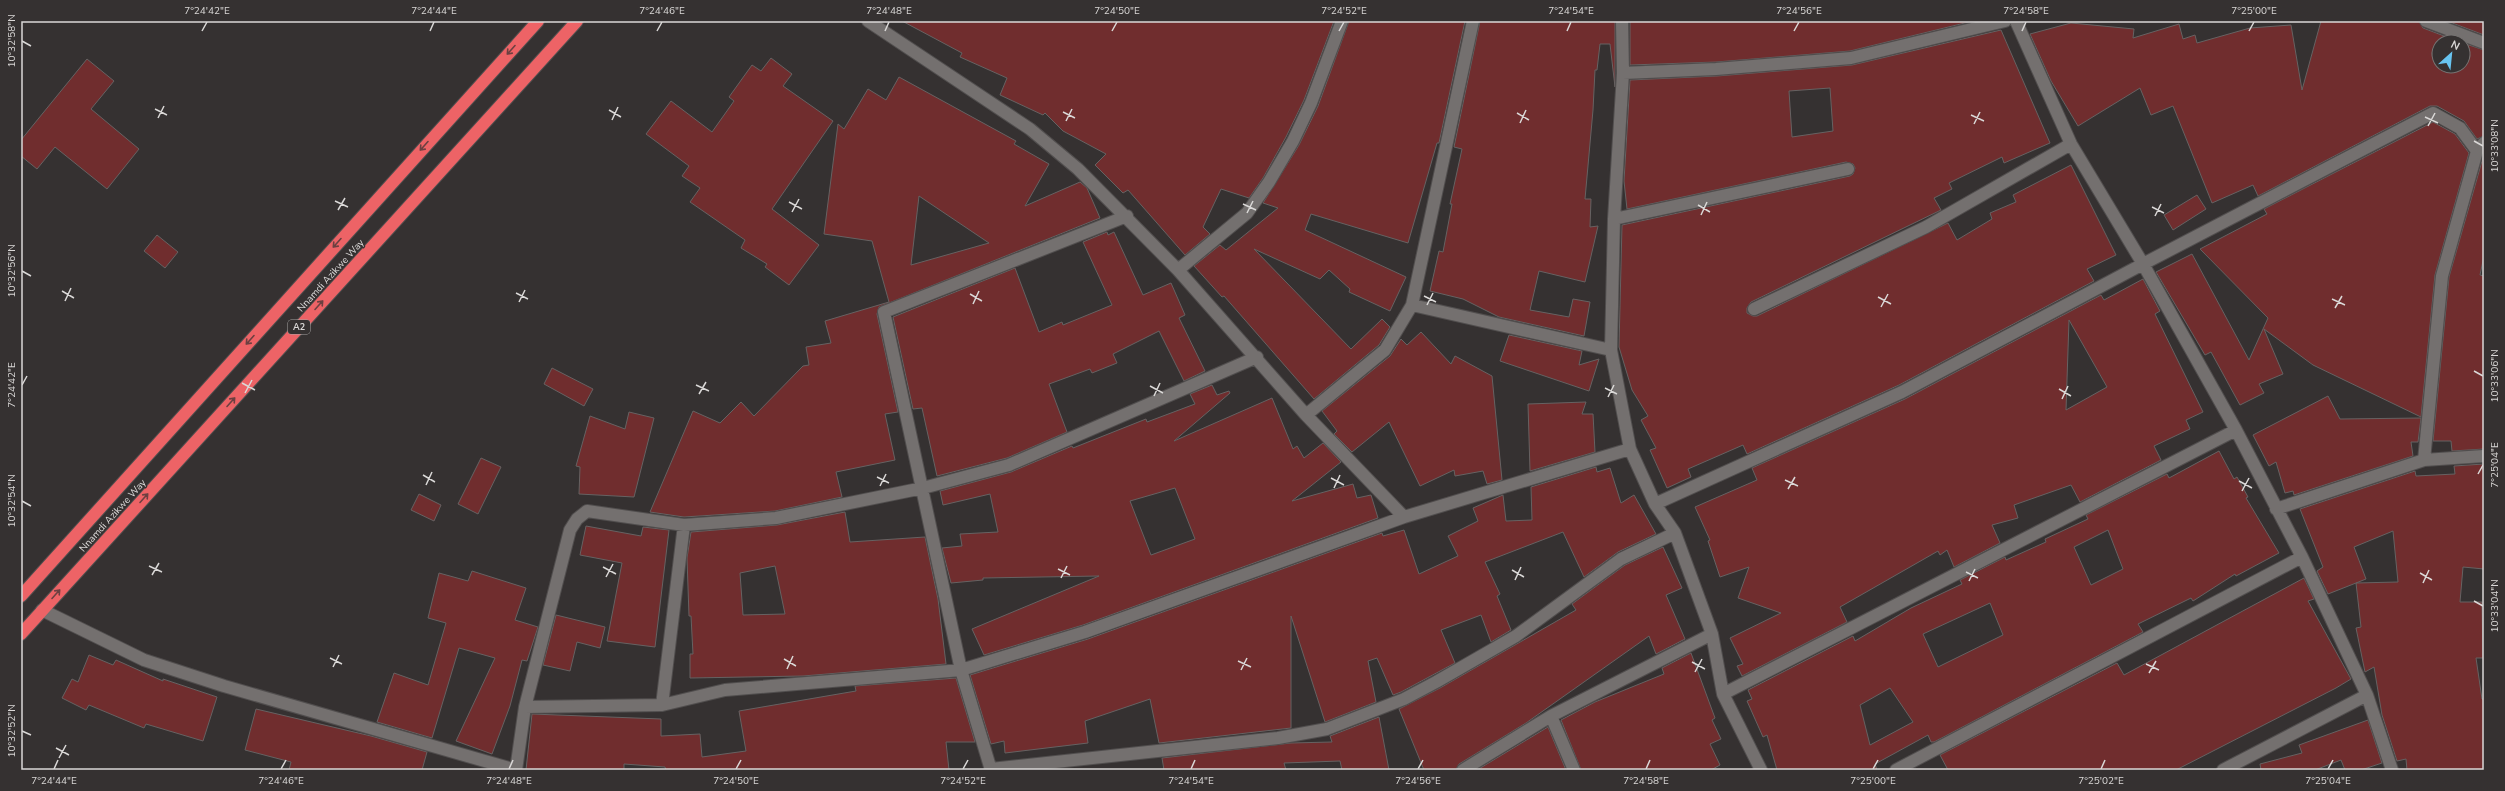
<svg xmlns="http://www.w3.org/2000/svg" width="2505" height="791" font-family="'Nunito Sans',sans-serif">
<style>
.building{fill:#702d2e;stroke:#666262;fill-rule:evenodd}
.lines{fill:none;stroke-linecap:round;stroke-linejoin:round}
.street-casing{stroke:#514e4e;stroke-width:14}
.highway-casing{stroke:#514e4e;stroke-width:14}
.street{stroke:#74706f;stroke-width:12}
.highway{stroke:#ed6366;stroke-width:12}
.oneway{stroke:#6c4041}
.ticks{fill:none;stroke:#dad8d7;stroke-width:1.5}
.labels{text-anchor:middle;stroke-width:3;stroke-linejoin:round;paint-order:stroke}
.shield{fill:#353131;stroke:#a8a6a5;stroke-width:1}
.shield-label{font-size:9px;font-weight:bold;fill:#dad8d7}
.street-label{font-size:10px;fill:#dad8d7;stroke:#353131}
.neatline{fill:none;stroke:#dad8d7;stroke-width:1.5}
.ticks-label{font-size:10px;text-anchor:middle;fill:#dad8d7}
</style>
<rect width="100%" height="100%" fill="#353131"/>
<!-- building -->
<path class="building" d="M 902,21 L 1334,21 L 1304,100 L 1286,137 L 1263,178 L 1249,198 L 1221,189 L 1203,227 L 1210,234 L 1185,255 L 1128,190 L 1123,193 L 1095,165 L 1106,154 L 1063,131 L 1045,113 L 1043,115 L 1000,95 L 1007,78 L 960,57 L 962,53 Z
M 1349,21 L 1465,21 L 1439,143 L 1437,143 L 1408,243 L 1311,214 L 1305,230 L 1406,277 L 1390,311 L 1349,292 L 1350,289 L 1329,270 L 1320,279 L 1254,249 L 1351,349 L 1382,319 L 1390,327 L 1379,345 L 1314,399 L 1224,296 L 1222,297 L 1194,266 L 1220,245 L 1226,250 L 1278,208 L 1263,203 L 1299,145 L 1318,106 Z
M 1480,21 L 1615,21 L 1615,87 L 1610,44 L 1600,44 L 1597,70 L 1595,70 L 1593,110 L 1585,199 L 1591,199 L 1590,227 L 1598,226 L 1585,282 L 1539,271 L 1530,310 L 1569,317 L 1573,299 L 1590,302 L 1584,336 L 1499,317 L 1463,299 L 1430,291 L 1439,251 L 1443,252 L 1452,204 L 1450,204 L 1462,149 L 1454,147 Z
M 1630,21 L 1973,21 L 1850,51 L 1716,62 L 1630,65 Z
M 2321,21 L 2419,21 L 2423,28 L 2460,42 L 2439,42 L 2439,66 L 2463,66 L 2463,43 L 2484,50 L 2484,136 L 2477,139 L 2464,121 L 2437,106 L 2430,106 L 2258,196 L 2253,185 L 2212,203 L 2173,106 L 2151,115 L 2140,88 L 2078,126 L 2051,81 L 2030,34 L 2071,23 L 2134,29 L 2133,38 L 2179,24 L 2183,39 L 2195,35 L 2197,43 L 2250,28 L 2291,25 L 2302,90 Z
M 2447,21 L 2484,21 L 2484,35 Z
M 2001,30 L 2050,143 L 2004,163 L 2002,157 L 1949,183 L 1952,189 L 1934,198 L 1941,210 L 1751,302 L 1747,308 L 1747,313 L 1753,316 L 1757,316 L 1948,223 L 1957,240 L 1992,219 L 1990,213 L 2016,202 L 2013,195 L 2071,165 L 2116,255 L 2087,269 L 2094,281 L 1899,385 L 1747,454 L 1743,445 L 1688,469 L 1691,477 L 1667,488 L 1650,450 L 1656,448 L 1641,420 L 1648,416 L 1632,390 L 1619,347 L 1622,225 L 1850,176 L 1853,174 L 1855,168 L 1853,164 L 1846,162 L 1627,209 L 1624,181 L 1630,80 L 1717,76 L 1852,65 ZM 1830,88 L 1833,131 L 1792,137 L 1789,91 Z
M 771,58 L 792,74 L 783,86 L 833,121 L 772,209 L 819,245 L 789,285 L 765,267 L 767,264 L 741,248 L 745,240 L 690,202 L 700,188 L 682,176 L 689,166 L 646,134 L 671,101 L 712,132 L 734,101 L 729,97 L 752,65 L 761,71 Z
M 87,59 L 114,81 L 91,109 L 139,149 L 107,189 L 55,147 L 37,169 L 21,156 L 21,140 Z
M 899,77 L 1016,141 L 1014,144 L 1049,164 L 1025,206 L 1080,182 L 1087,188 L 1100,218 L 879,307 L 877,314 L 898,412 L 885,414 L 895,460 L 836,472 L 842,497 L 775,511 L 684,517 L 650,512 L 693,411 L 720,423 L 741,402 L 754,416 L 803,366 L 809,365 L 806,347 L 831,343 L 825,321 L 889,302 L 872,241 L 824,234 L 838,124 L 844,129 L 868,89 L 886,100 ZM 919,196 L 989,243 L 911,265 Z
M 2433,122 L 2455,134 L 2469,153 L 2435,275 L 2421,417 L 2313,365 L 2264,329 L 2283,374 L 2259,384 L 2264,393 L 2240,405 L 2211,352 L 2205,355 L 2156,272 L 2192,254 L 2249,360 L 2268,318 L 2200,249 L 2267,214 L 2264,209 Z
M 2484,154 L 2484,256 L 2480,275 L 2484,276 L 2484,449 L 2452,451 L 2451,441 L 2433,441 L 2449,277 Z
M 2197,195 L 2206,209 L 2173,230 L 2164,215 Z
M 1107,232 L 1108,235 L 1114,232 L 1143,295 L 1171,283 L 1185,315 L 1179,318 L 1205,371 L 1184,381 L 1159,331 L 1113,354 L 1117,363 L 1092,373 L 1090,369 L 1049,384 L 1067,432 L 1007,458 L 937,476 L 922,408 L 913,409 L 893,317 L 1015,268 L 1039,332 L 1062,322 L 1063,325 L 1112,305 L 1083,242 Z
M 157,235 L 178,252 L 165,268 L 144,251 Z
M 2143,279 L 2160,311 L 2155,314 L 2203,412 L 2186,420 L 2190,429 L 2154,446 L 2161,460 L 2080,502 L 2071,485 L 2014,505 L 2018,518 L 1992,525 L 2000,543 L 1954,567 L 1947,550 L 1940,555 L 1938,551 L 1840,607 L 1847,622 L 1742,676 L 1737,666 L 1743,664 L 1730,638 L 1781,613 L 1738,598 L 1749,567 L 1720,577 L 1708,541 L 1710,540 L 1695,507 L 1757,480 L 1752,468 L 1905,399 L 2101,295 L 2104,300 ZM 2069,320 L 2107,387 L 2066,410 Z
M 1421,332 L 1451,364 L 1455,356 L 1492,376 L 1502,480 L 1487,484 L 1483,471 L 1455,476 L 1454,470 L 1420,486 L 1389,422 L 1352,452 L 1334,434 L 1337,431 L 1322,411 L 1390,356 L 1401,339 L 1407,345 Z
M 1509,335 L 1582,351 L 1579,365 L 1599,359 L 1589,391 L 1500,361 Z
M 552,368 L 593,389 L 584,406 L 544,384 Z
M 1212,385 L 1217,395 L 1229,391 L 1230,393 L 1174,441 L 1272,398 L 1293,449 L 1297,446 L 1304,458 L 1323,443 L 1341,462 L 1292,501 L 1353,484 L 1357,498 L 1371,495 L 1378,518 L 1083,625 L 984,655 L 972,629 L 1099,576 L 983,578 L 983,580 L 951,583 L 942,548 L 962,546 L 960,534 L 998,532 L 990,494 L 943,505 L 940,491 L 1011,472 L 1072,446 L 1073,448 L 1146,419 L 1147,422 L 1195,404 L 1190,394 ZM 1175,488 L 1195,539 L 1151,555 L 1130,501 Z
M 2328,396 L 2340,419 L 2421,418 L 2418,442 L 2411,442 L 2413,456 L 2294,495 L 2293,491 L 2285,493 L 2276,462 L 2269,466 L 2253,435 Z
M 1586,402 L 1582,414 L 1593,414 L 1595,452 L 1530,471 L 1528,404 Z
M 629,412 L 654,418 L 634,497 L 579,494 L 580,467 L 576,466 L 590,416 L 625,429 Z
M 2219,451 L 2234,479 L 2237,477 L 2248,497 L 2246,498 L 2279,553 L 2236,576 L 2235,574 L 2193,601 L 2191,598 L 2138,624 L 2143,632 L 1934,742 L 1931,742 L 1928,735 L 1875,764 L 1877,770 L 1777,770 L 1767,735 L 1763,737 L 1747,701 L 1752,699 L 1748,690 L 1853,636 L 1855,641 L 1911,608 L 1962,584 L 1960,580 L 2005,557 L 2006,560 L 2046,542 L 2045,539 L 2088,519 L 2086,515 L 2167,474 L 2169,478 ZM 2108,530 L 2123,569 L 2091,585 L 2074,547 ZM 1990,603 L 2003,635 L 1938,667 L 1923,634 ZM 1890,688 L 1913,722 L 1870,745 L 1860,705 Z
M 481,458 L 501,467 L 478,514 L 458,504 Z
M 2484,464 L 2484,569 L 2463,567 L 2460,602 L 2482,602 L 2483,658 L 2476,658 L 2482,699 L 2484,699 L 2484,770 L 2407,770 L 2406,759 L 2397,761 L 2382,715 L 2374,667 L 2365,672 L 2356,628 L 2361,627 L 2356,583 L 2328,594 L 2317,571 L 2323,567 L 2300,509 L 2415,471 L 2416,476 L 2455,474 L 2454,466 ZM 2393,531 L 2398,582 L 2356,583 L 2366,579 L 2354,547 Z
M 1596,467 L 1597,472 L 1610,468 L 1621,503 L 1634,495 L 1656,534 L 1618,552 L 1584,577 L 1563,532 L 1485,562 L 1500,594 L 1497,596 L 1511,630 L 1491,642 L 1481,615 L 1441,630 L 1455,663 L 1401,692 L 1393,695 L 1377,658 L 1368,661 L 1376,702 L 1325,722 L 1291,616 L 1291,728 L 1159,743 L 1150,699 L 1085,721 L 1088,743 L 1005,753 L 1004,741 L 991,744 L 970,675 L 1088,639 L 1382,533 L 1383,536 L 1404,530 L 1419,574 L 1458,556 L 1448,536 L 1478,521 L 1473,508 L 1503,495 L 1506,521 L 1532,520 L 1531,487 Z
M 419,494 L 441,505 L 434,521 L 411,510 Z
M 845,512 L 850,542 L 925,537 L 938,599 L 946,664 L 803,676 L 690,678 L 690,654 L 693,654 L 691,616 L 689,616 L 687,558 L 691,532 L 777,525 ZM 775,566 L 785,614 L 743,615 L 740,573 Z
M 586,526 L 641,536 L 643,527 L 669,530 L 655,647 L 607,641 L 622,563 L 580,555 Z
M 1663,547 L 1682,588 L 1666,595 L 1685,639 L 1656,654 L 1649,636 L 1526,723 L 1459,764 L 1456,770 L 1424,770 L 1399,709 L 1440,688 L 1576,610 L 1572,604 L 1625,565 Z
M 472,571 L 526,588 L 515,620 L 538,627 L 527,661 L 522,660 L 510,706 L 492,754 L 456,741 L 495,658 L 459,648 L 432,738 L 377,722 L 394,673 L 428,685 L 446,623 L 428,618 L 439,573 L 468,581 Z
M 2304,578 L 2314,599 L 2308,601 L 2351,679 L 2336,688 L 2176,770 L 1948,770 L 1940,755 L 2117,663 L 2124,675 Z
M 556,615 L 605,627 L 600,648 L 577,642 L 570,671 L 543,665 Z
M 1691,653 L 1715,718 L 1712,720 L 1721,739 L 1710,744 L 1720,765 L 1711,770 L 1581,770 L 1561,720 L 1595,702 L 1664,674 L 1662,668 Z
M 89,655 L 113,665 L 116,660 L 163,681 L 163,679 L 217,697 L 203,741 L 146,724 L 144,728 L 89,705 L 86,710 L 62,698 L 72,679 L 78,682 Z
M 956,678 L 975,742 L 946,742 L 949,770 L 666,770 L 665,767 L 624,764 L 624,770 L 526,770 L 532,714 L 661,719 L 661,736 L 700,734 L 702,757 L 746,751 L 739,711 L 856,691 L 855,686 Z
M 256,709 L 371,736 L 427,752 L 422,770 L 289,770 L 291,762 L 245,750 Z
M 1379,717 L 1389,770 L 1342,770 L 1340,761 L 1284,763 L 1286,770 L 1164,770 L 1162,758 L 1291,743 L 1332,742 L 1330,736 Z
M 2368,720 L 2382,763 L 2361,770 L 2345,770 L 2341,760 L 2315,770 L 2261,770 L 2260,764 L 2302,753 L 2299,745 Z
M 1548,727 L 1566,770 L 1477,770 Z"/>
<g class="lines">
<!-- street casing -->
<g class="street-casing">
<path id="street" d="M 868,21 L 1030,129 L 1078,169 L 1178,270 L 1306,415 L 1404,517
M 1622,21 L 1623,73 L 1614,219 L 1611,350 L 1630,449 L 1655,504 L 1675,533 L 1712,634 L 1723,694 L 1761,770
M 2016,21 L 2071,144 L 2143,264 L 2236,430 L 2302,557 L 2367,695 L 2392,770
M 2426,21 L 2484,43
M 1623,73 L 1716,69 L 1851,58 L 2005,21
M 1614,219 L 1848,169
M 1178,270 L 1247,213 L 1269,182 L 1293,141 L 1311,103 L 1342,21
M 1412,305 L 1611,350
M 1754,309 L 1926,227 L 2071,144
M 1306,415 L 1385,350 L 1412,305 L 1473,21
M 2424,460 L 2442,276 L 2477,151 L 2484,143
M 1655,504 L 1902,392 L 2143,264 L 2433,113 L 2460,128 L 2477,151
M 2276,509 L 2424,460 L 2484,456
M 42,610 L 144,660 L 224,686 L 516,770
M 1723,694 L 2236,430
M 662,705 L 684,525
M 525,707 L 662,705 L 725,690 L 961,670 L 1085,632 L 1404,517 L 1630,449
M 1551,716 L 1574,770
M 991,769 L 1278,738 L 1327,729 L 1404,699 L 1436,682 L 1516,636 L 1621,559 L 1675,533
M 516,770 L 525,707 L 570,530 L 577,519 L 587,511 L 684,525 L 776,518 L 923,488 L 1009,465 L 1257,357
M 991,770 L 961,670 L 884,312 L 1127,216
M 1463,770 L 1551,716 L 1712,634
M 1896,770 L 2302,557
M 2223,770 L 2367,695"/>
</g>
<!-- highway casing -->
<g class="highway-casing">
<path id="highway" d="M 21,596 L 538,21
M 21,634 L 577,21"/>
</g>
<!-- street -->
<use href="#street" class="street"/>
<!-- highway -->
<use href="#highway" class="highway"/>
</g>
<!-- one-way arrows -->
<defs><path id="oneway-shaft" d="M-6 0H5M1.5-3L5.5 0L1.5 3" fill="none" stroke-width="1.6" stroke-linecap="round" stroke-linejoin="round"/></defs>
<g class="oneway">
<use href="#oneway-shaft" transform="translate(511 50) rotate(132)"/>
<use href="#oneway-shaft" transform="translate(424 146) rotate(132)"/>
<use href="#oneway-shaft" transform="translate(337 243) rotate(132)"/>
<use href="#oneway-shaft" transform="translate(319 305) rotate(-48)"/>
<use href="#oneway-shaft" transform="translate(250 340) rotate(132)"/>
<use href="#oneway-shaft" transform="translate(231 402) rotate(-48)"/>
<use href="#oneway-shaft" transform="translate(144 498) rotate(-48)"/>
<use href="#oneway-shaft" transform="translate(56 594) rotate(-48)"/>
</g>
<!-- ticks -->
<path class="ticks" d="M 202,31 L 207,22M 430,31 L 434,22M 657,31 L 662,22M 885,31 L 889,22M 1112,31 L 1117,22M 1339,31 L 1344,22M 1567,31 L 1571,22M 1794,31 L 1799,22M 2022,31 L 2026,22M 2249,31 L 2254,22M 22,41 L 31,46M 155,109 L 167,115M 609,110 L 621,117M 1063,112 L 1075,118M 1517,113 L 1529,120M 1971,115 L 1984,121M 2425,117 L 2438,123M 158,118 L 164,106M 612,120 L 618,107M 1066,121 L 1072,109M 1520,123 L 1526,110M 1974,124 L 1980,112M 2428,126 L 2435,113M 2474,141 L 2483,146M 335,201 L 348,207M 789,202 L 802,209M 1243,204 L 1256,210M 1698,205 L 1710,212M 2152,207 L 2164,213M 338,210 L 345,198M 792,212 L 799,199M 1247,213 L 1253,201M 1701,215 L 1707,202M 2155,216 L 2161,204M 22,271 L 31,276M 62,291 L 74,298M 516,293 L 528,299M 970,294 L 982,301M 1424,296 L 1436,302M 1878,297 L 1891,304M 2332,299 L 2345,305M 65,301 L 71,288M 519,302 L 525,290M 973,304 L 979,291M 1427,305 L 1433,293M 1881,307 L 1888,294M 2335,308 L 2342,296M 2474,371 L 2483,376M 242,383 L 255,390M 22,385 L 27,376M 696,385 L 709,391M 1150,386 L 1163,393M 1605,388 L 1617,394M 2059,389 L 2071,396M 245,393 L 252,380M 699,394 L 706,382M 1154,396 L 1160,383M 1608,397 L 1614,385M 2062,399 L 2068,386M 2478,474 L 2483,465M 423,475 L 435,482M 877,477 L 889,483M 1331,478 L 1344,485M 1785,480 L 1798,486M 2239,481 L 2252,488M 426,485 L 432,472M 880,486 L 886,474M 1334,488 L 1340,475M 1788,489 L 1795,477M 2242,491 L 2249,478M 22,501 L 31,506M 149,566 L 162,572M 603,567 L 616,574M 1058,569 L 1070,575M 1512,570 L 1524,577M 1966,572 L 1978,578M 2420,573 L 2432,580M 152,575 L 159,563M 606,577 L 613,564M 1061,578 L 1067,566M 1515,580 L 1521,567M 1969,581 L 1975,569M 2423,583 L 2429,570M 2474,601 L 2483,606M 330,658 L 342,664M 784,659 L 796,666M 1238,661 L 1251,667M 1692,662 L 1705,669M 2146,664 L 2159,670M 333,667 L 339,655M 787,669 L 793,656M 1241,670 L 1247,658M 1695,672 L 1702,659M 2149,673 L 2156,661M 22,731 L 31,735M 56,748 L 69,755M 59,758 L 66,745M 54,769 L 58,760M 281,769 L 286,760M 509,769 L 513,760M 736,769 L 741,760M 963,769 L 968,760M 1191,769 L 1195,760M 1418,769 L 1423,760M 1646,769 L 1650,760M 1873,769 L 1878,760M 2101,769 L 2105,760M 2328,769 L 2333,760"/>
<g class="labels">
<!-- shield labels -->
<rect class="shield" x="288" y="320" width="22" height="14" rx="3"/>
<g class="shield-label">
<text x="299" y="330">A2</text>
</g>
<!-- street labels -->
<g class="street-label">
<text transform="translate(330 275) rotate(-48)" y="4">Nnamdi Azikwe Way</text>
<text transform="translate(112 515) rotate(-48)" y="4">Nnamdi Azikwe Way</text>
</g>
</g>
<!-- border -->
<rect width="2505" height="791" fill="none" stroke="#353131" stroke-width="44"/>
<!-- north arrow -->
<g transform="translate(2451 54) rotate(27)"><circle r="19" fill="#353131" stroke="#777473"/>
<path d="M0-3L7 15L0 10L-7 15Z" fill="#68c4f0"/>
<text y="-6" font-size="11" font-weight="bold" text-anchor="middle" fill="#dad8d7">N</text>
</g>
<rect x="22" y="22" width="2461" height="747" class="neatline"/>
<g class="ticks-label">
<text x="207" y="14">7°24'42"E</text>
<text x="434" y="14">7°24'44"E</text>
<text x="662" y="14">7°24'46"E</text>
<text x="889" y="14">7°24'48"E</text>
<text x="1117" y="14">7°24'50"E</text>
<text x="1344" y="14">7°24'52"E</text>
<text x="1571" y="14">7°24'54"E</text>
<text x="1799" y="14">7°24'56"E</text>
<text x="2026" y="14">7°24'58"E</text>
<text x="2254" y="14">7°25'00"E</text>
<text transform="translate(11 41) rotate(-90)" y="4">10°32'58"N</text>
<text transform="translate(2494 146) rotate(-90)" y="4">10°33'08"N</text>
<text transform="translate(11 271) rotate(-90)" y="4">10°32'56"N</text>
<text transform="translate(2494 376) rotate(-90)" y="4">10°33'06"N</text>
<text transform="translate(11 385) rotate(-90)" y="4">7°24'42"E</text>
<text transform="translate(2494 465) rotate(-90)" y="4">7°25'04"E</text>
<text transform="translate(11 501) rotate(-90)" y="4">10°32'54"N</text>
<text transform="translate(2494 606) rotate(-90)" y="4">10°33'04"N</text>
<text transform="translate(11 731) rotate(-90)" y="4">10°32'52"N</text>
<text x="54" y="784">7°24'44"E</text>
<text x="281" y="784">7°24'46"E</text>
<text x="509" y="784">7°24'48"E</text>
<text x="736" y="784">7°24'50"E</text>
<text x="963" y="784">7°24'52"E</text>
<text x="1191" y="784">7°24'54"E</text>
<text x="1418" y="784">7°24'56"E</text>
<text x="1646" y="784">7°24'58"E</text>
<text x="1873" y="784">7°25'00"E</text>
<text x="2101" y="784">7°25'02"E</text>
<text x="2328" y="784">7°25'04"E</text>
</g>
</svg>
